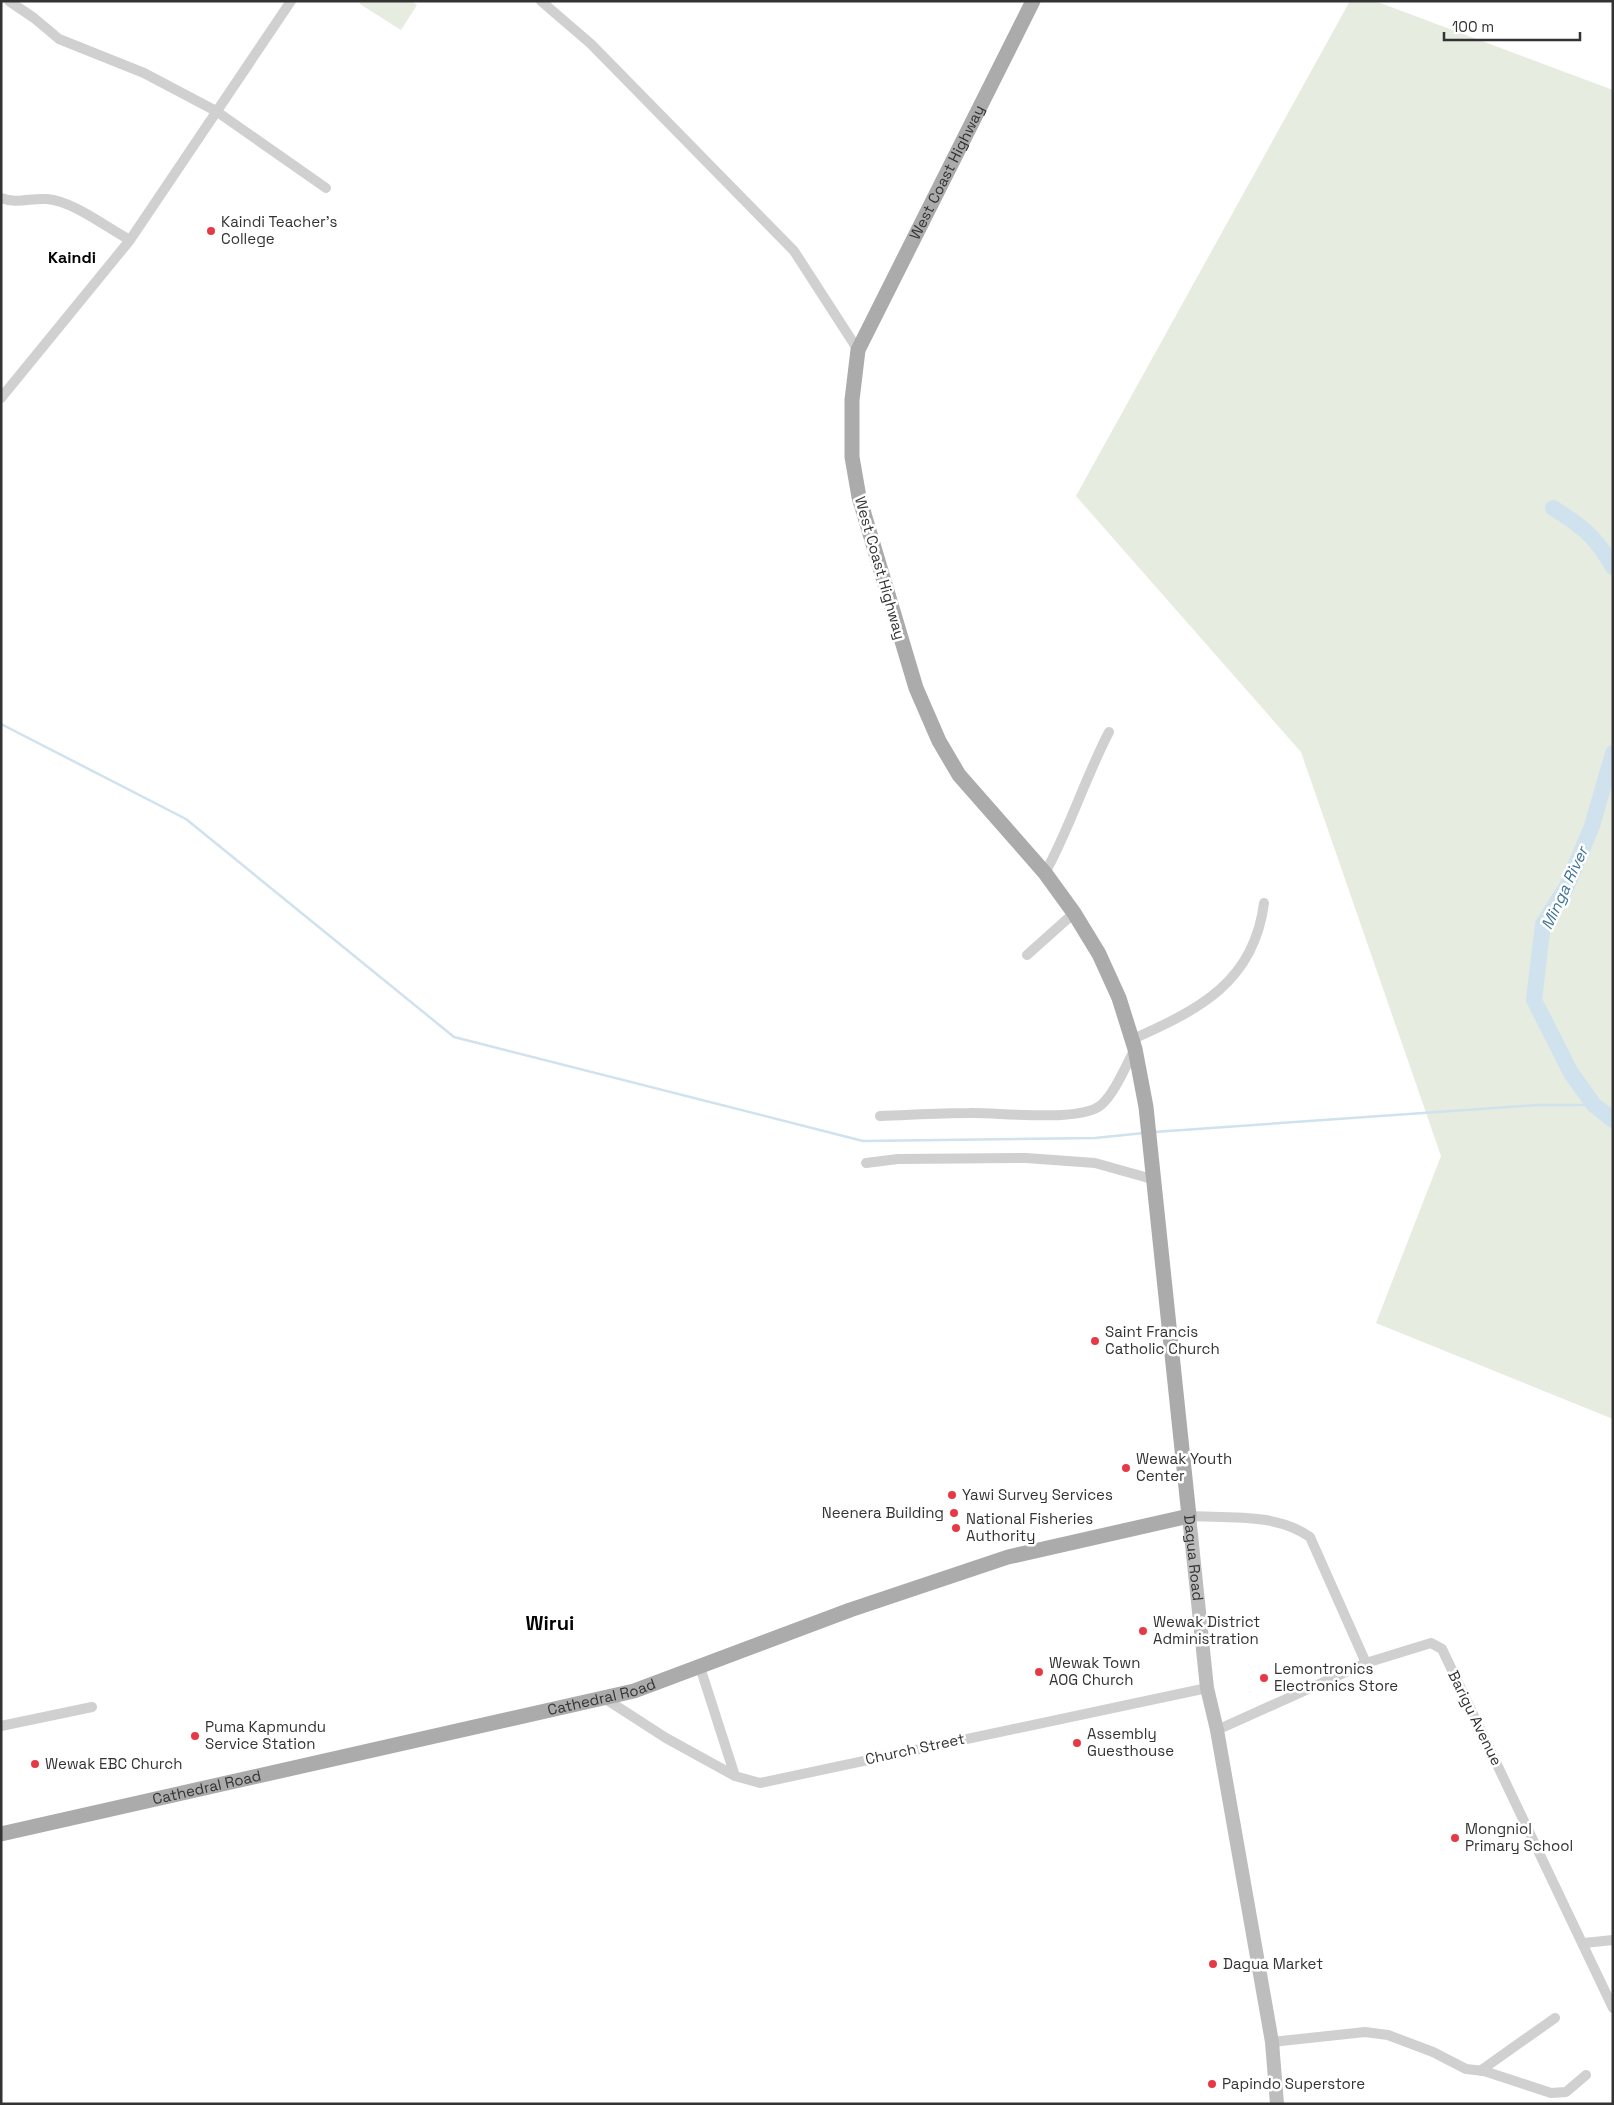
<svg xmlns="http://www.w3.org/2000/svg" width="1614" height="2105" font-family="'Space Grotesk',sans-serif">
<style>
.green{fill:#e6ecdf}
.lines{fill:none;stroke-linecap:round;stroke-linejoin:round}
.stream{stroke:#cfe2ee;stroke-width:2.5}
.river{stroke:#cfe2ee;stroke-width:16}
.street{stroke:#d0d0d0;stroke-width:10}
.secondary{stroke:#bdbdbd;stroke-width:14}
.primary{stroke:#ababab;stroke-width:15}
.poi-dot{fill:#e63946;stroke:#fff;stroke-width:2}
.labels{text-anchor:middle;stroke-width:5;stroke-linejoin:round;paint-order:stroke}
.street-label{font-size:15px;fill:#333;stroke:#fff}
.poi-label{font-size:15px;fill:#333;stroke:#fff;text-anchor:start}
.neighbourhood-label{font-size:16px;font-weight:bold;fill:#000;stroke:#fff}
.water-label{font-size:16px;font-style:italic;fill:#3f7597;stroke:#fff}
.district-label{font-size:20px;font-weight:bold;fill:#000;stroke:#fff}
</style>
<rect width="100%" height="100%" fill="#fff"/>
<!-- green -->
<path class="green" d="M 361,1 L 411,1 L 417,5 L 401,30 L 360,4 Z
M 1350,1 L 1375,1 L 1613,90 L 1613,1419 L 1376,1323 L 1441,1156 L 1301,752 L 1076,496 Z"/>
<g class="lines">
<!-- stream -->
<path class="stream" d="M 1,724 L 186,819 L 454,1037 L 863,1141 L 1095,1138 L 1144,1133
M 1154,1132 L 1537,1105 L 1594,1105"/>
<!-- river -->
<path class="river" d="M 1553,508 C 1582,526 1596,537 1613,567
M 1613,753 L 1592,826 L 1566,888 L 1543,924 L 1534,1000 L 1571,1073 L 1594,1105 L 1613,1120"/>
<!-- street -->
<path class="street" d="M 9,1 L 34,18 L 59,39 L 144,73 L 216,111 L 326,188
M 541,1 L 591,44 L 794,251 L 858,350
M 1,198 C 17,204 30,198 47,199 C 73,201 106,227 130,240
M 1,398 L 130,240 L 291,1
M 1045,873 C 1070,828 1085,778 1109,732
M 1027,955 L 1074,913
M 1131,1040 C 1198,1010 1254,983 1264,903
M 880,1116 C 910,1115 939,1113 969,1113 C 997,1112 1080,1123 1101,1105 C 1115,1093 1126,1065 1135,1049
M 866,1163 L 898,1159 L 1026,1158 L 1095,1163 L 1152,1179
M 1189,1516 C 1229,1518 1276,1513 1310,1537 L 1366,1663
M 700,1667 L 735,1776 L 760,1783 L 1207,1688
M 604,1698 L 666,1738 L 735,1776
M 1,1726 L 92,1707
M 1217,1730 L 1366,1663 L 1431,1643 L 1442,1649 L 1613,2008
M 1584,1943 L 1613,1940
M 1272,2042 L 1365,2032 L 1388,2035 L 1433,2052 L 1466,2069 L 1484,2071 L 1551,2093 L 1566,2092 L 1586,2075
M 1480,2071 L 1555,2018"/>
<!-- secondary -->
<path class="secondary" id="s1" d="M 1189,1516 L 1207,1688 L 1217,1730 L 1272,2042 L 1277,2104"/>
<!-- primary -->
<path class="primary" id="s2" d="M 1,1834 L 634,1691 L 850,1610 L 1008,1557 L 1189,1516 L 1146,1107 L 1135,1049 L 1119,998 L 1099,954 L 1074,913 L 1045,873 L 959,775 L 939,741 L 916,688 L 859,497 L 852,457 L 852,400 L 858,350 L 1033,1"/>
</g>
<!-- markers -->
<g class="poi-dot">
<circle cx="211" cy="231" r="5"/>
<circle cx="1095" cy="1341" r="5"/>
<circle cx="1126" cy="1468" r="5"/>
<circle cx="952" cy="1495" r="5"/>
<circle cx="954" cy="1513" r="5"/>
<circle cx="956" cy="1528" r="5"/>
<circle cx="1143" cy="1631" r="5"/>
<circle cx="1039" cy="1672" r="5"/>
<circle cx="1264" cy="1678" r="5"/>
<circle cx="195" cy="1736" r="5"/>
<circle cx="1077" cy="1743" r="5"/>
<circle cx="35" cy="1764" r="5"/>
<circle cx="1455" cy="1838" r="5"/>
<circle cx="1213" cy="1964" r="5"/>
<circle cx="1212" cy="2084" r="5"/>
</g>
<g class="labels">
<!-- street labels -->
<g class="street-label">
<text dy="5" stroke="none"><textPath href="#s2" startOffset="2675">West Coast Highway</textPath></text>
<text transform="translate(880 568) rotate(74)" y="5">West Coast Highway</text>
<text dy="5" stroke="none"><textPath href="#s1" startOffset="42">Dagua Road</textPath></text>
<text dy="5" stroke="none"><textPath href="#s2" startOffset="616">Cathedral Road</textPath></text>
<text transform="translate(1475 1718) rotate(64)" y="5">Barigu Avenue</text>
<text transform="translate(915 1749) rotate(-12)" y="5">Church Street</text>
<text dy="5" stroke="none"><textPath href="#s2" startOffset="211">Cathedral Road</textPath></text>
</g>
<!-- poi labels -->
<g class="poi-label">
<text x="221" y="227">Kaindi Teacher's<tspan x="221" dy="17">College</tspan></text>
<text x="1105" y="1337">Saint Francis<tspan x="1105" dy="17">Catholic Church</tspan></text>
<text x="1136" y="1464">Wewak Youth<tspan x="1136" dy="17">Center</tspan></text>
<text x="962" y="1500">Yawi Survey Services</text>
<text x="944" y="1518" text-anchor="end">Neenera Building</text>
<text x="966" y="1524">National Fisheries<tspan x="966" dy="17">Authority</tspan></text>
<text x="1153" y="1627">Wewak District<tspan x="1153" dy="17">Administration</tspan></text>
<text x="1049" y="1668">Wewak Town<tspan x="1049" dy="17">AOG Church</tspan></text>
<text x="1274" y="1674">Lemontronics<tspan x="1274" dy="17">Electronics Store</tspan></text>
<text x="205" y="1732">Puma Kapmundu<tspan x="205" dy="17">Service Station</tspan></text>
<text x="1087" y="1739">Assembly<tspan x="1087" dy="17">Guesthouse</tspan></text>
<text x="45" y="1769">Wewak EBC Church</text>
<text x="1465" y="1834">Mongniol<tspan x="1465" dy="17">Primary School</tspan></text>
<text x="1223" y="1969">Dagua Market</text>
<text x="1222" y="2089">Papindo Superstore</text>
</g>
<!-- neighbourhood labels -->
<g class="neighbourhood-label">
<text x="72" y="263">Kaindi</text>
</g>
<!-- water labels -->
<g class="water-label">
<text transform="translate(1564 888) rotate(-65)" y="6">Minga River</text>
</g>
<!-- district labels -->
<g class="district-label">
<text x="550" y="1630">Wirui</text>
</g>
</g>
<!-- border -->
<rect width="1614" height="2105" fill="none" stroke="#333333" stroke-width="5"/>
<!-- scale -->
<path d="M1444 32v8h136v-8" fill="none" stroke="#333333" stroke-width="2.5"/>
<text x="1452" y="32" font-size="15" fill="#333333" stroke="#ffffff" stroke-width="4" paint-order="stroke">100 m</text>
</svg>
